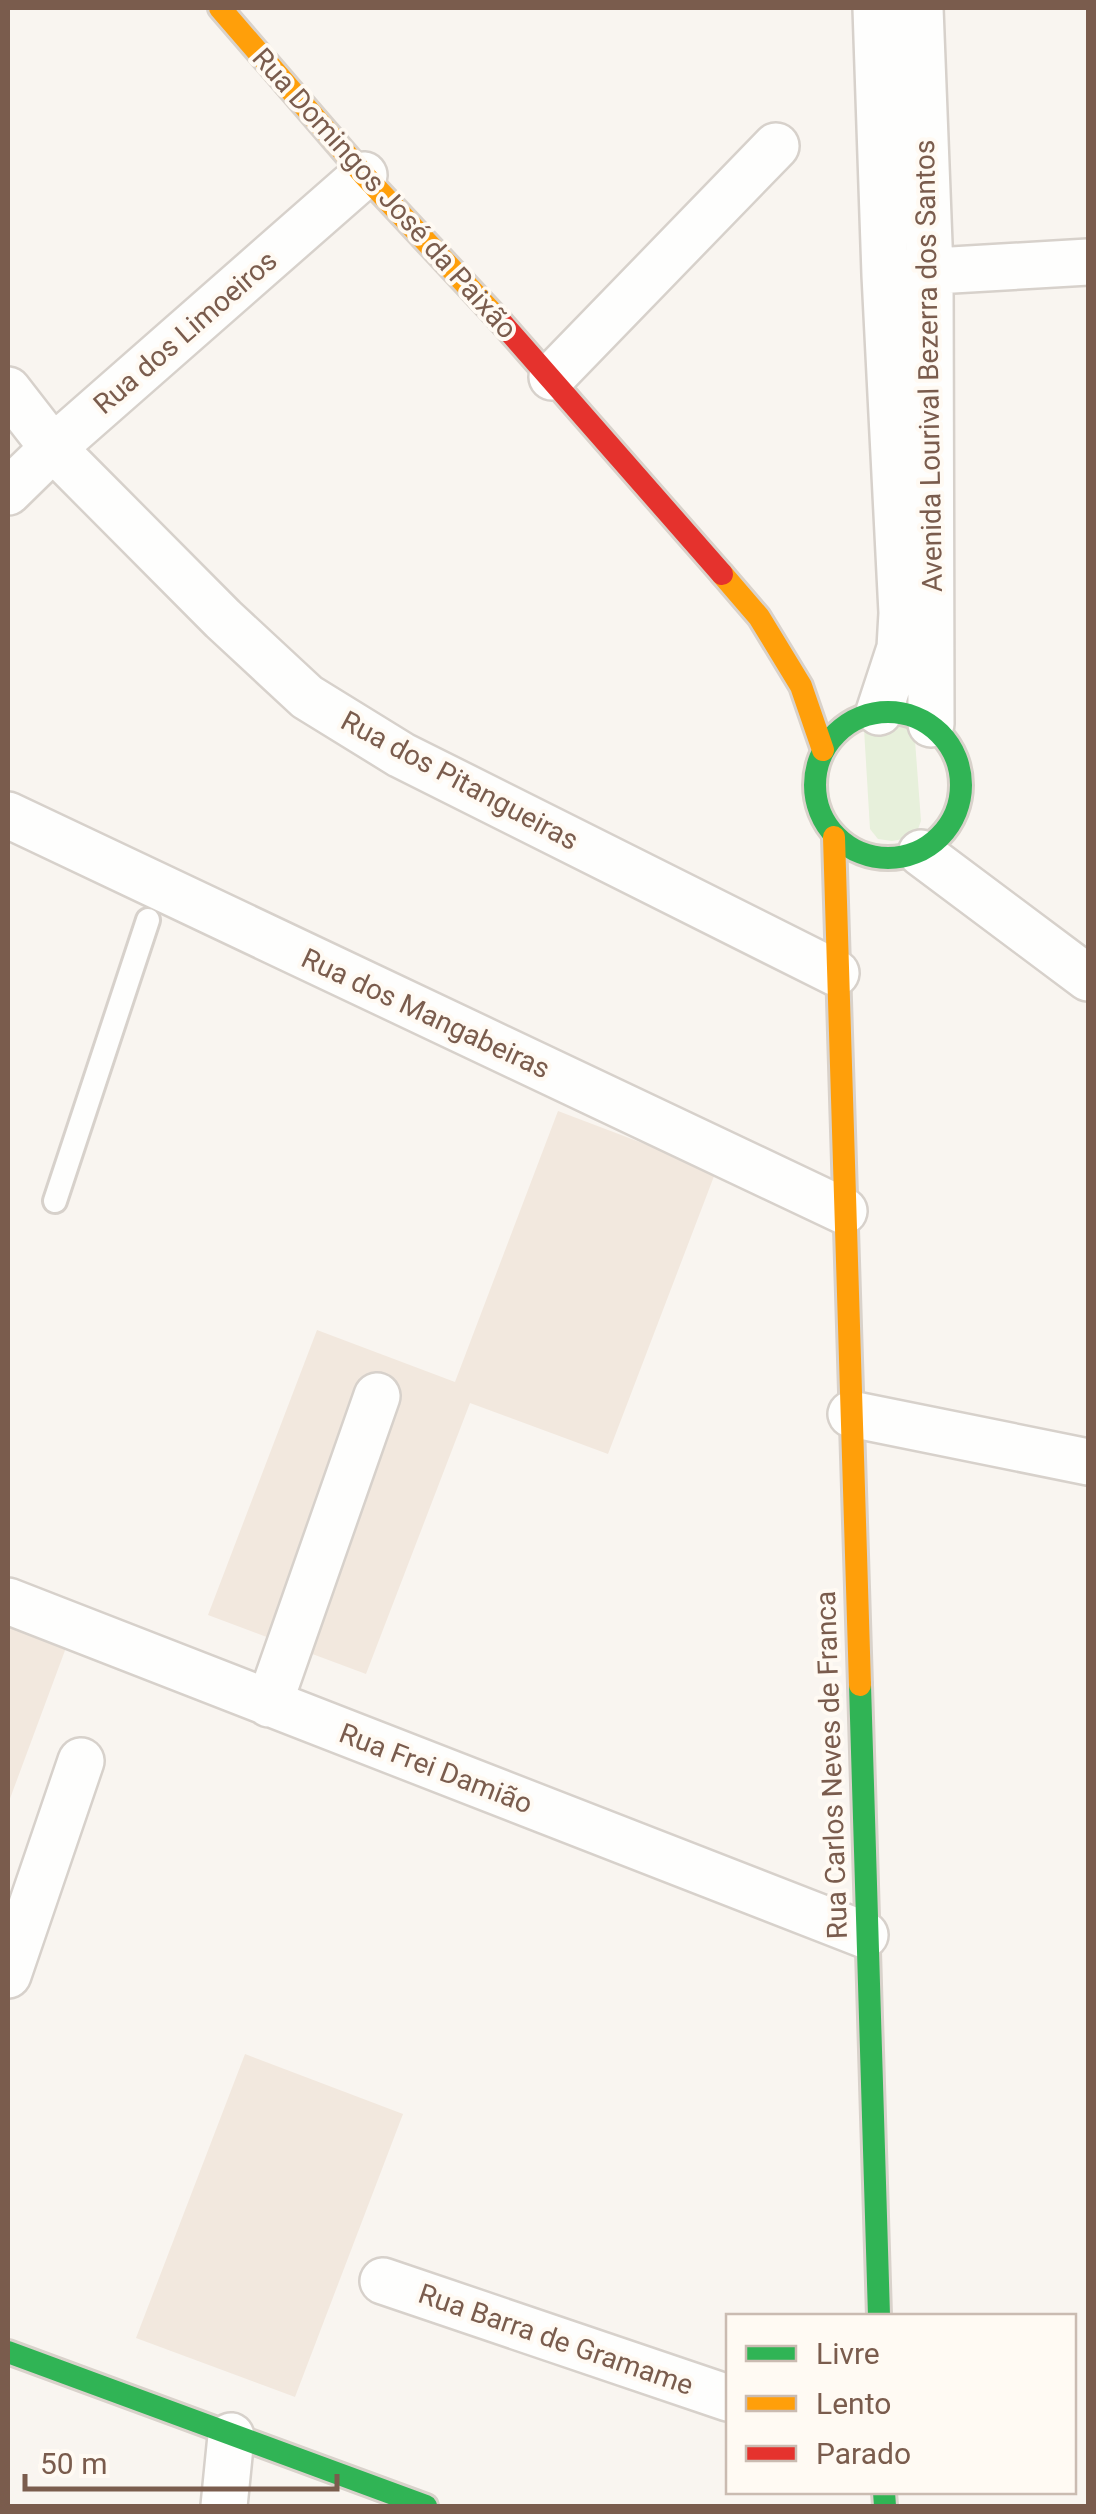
<svg xmlns="http://www.w3.org/2000/svg" width="1096" height="2514" font-family="Roboto,sans-serif">
<style>
.residential{fill:#f2e8de}
.grass{fill:#e7f0db}
.lines{fill:none;stroke-linecap:round;stroke-linejoin:round}
.lane-casing{stroke:#d7d1cb;stroke-width:28}
.street-casing{stroke:#d7d1cb;stroke-width:50}
.fast-casing{stroke:#d9d2cb;stroke-width:28}
.slow-casing{stroke:#d9d2cb;stroke-width:28}
.jam-casing{stroke:#d9d2cb;stroke-width:28}
.lane{stroke:#fefefd;stroke-width:22}
.street{stroke:#fefefd;stroke-width:45}
.fast{stroke:#30b455;stroke-width:22}
.slow{stroke:#ff9f0a;stroke-width:22}
.jam{stroke:#e5322d;stroke-width:22}
.labels{text-anchor:middle;stroke-width:8;stroke-linejoin:round;paint-order:stroke}
.street-label{font-size:28px;fill:#7a5c4d;stroke:#fffaf3}
</style>
<rect width="100%" height="100%" fill="#f9f5f0"/>
<!-- residential -->
<path class="residential" d="M 558,1111 L 716,1171 L 608,1454 L 470,1403 L 366,1674 L 208,1615 L 317,1330 L 455,1382 Z
M 8,1623 L 67,1645 L 8,1804 Z
M 245,2054 L 403,2114 L 295,2397 L 136,2338 Z"/>
<!-- grass -->
<path class="grass" d="M 886,718 L 901,719 L 914,727 L 921,821 L 915,837 L 892,841 L 878,839 L 870,829 L 864,729 L 873,720 Z"/>
<g class="lines">
<!-- lane casing -->
<g class="lane-casing">
<path id="lane" d="M 55,1201 L 148,920"/>
</g>
<!-- street casing -->
<g class="street-casing">
<path id="street" d="M 876,8 L 885,275 L 902,613 L 900,648 L 879,712
M 920,8 L 930,270 L 931,724
M 901,273 L 1088,262
M 552,377 L 776,146
M 8,390 L 53,448 L 223,619 L 307,697 L 401,755 L 836,973
M 8,492 L 53,448 L 364,175
M 8,815 L 844,1211
M 921,853 L 1088,978
M 851,1414 L 1088,1462
M 8,1601 L 865,1935
M 269,1704 L 377,1396
M 8,1975 L 81,1761
M 383,2281 L 728,2398
M 224,2506 L 231,2436"/>
</g>
<!-- fast casing -->
<g class="fast-casing">
<path id="fast" d="M815 785a73 73 0 1 1 146 0a73 73 0 1 1-146 0Z
M 860,1685 L 879,2316
M 8,2352 L 426,2506
M 884,2492 L 885,2506"/>
</g>
<!-- slow casing -->
<g class="slow-casing">
<path id="slow" d="M 220,8 L 364,175 L 501,322
M 722,574 L 759,617 L 801,686 L 823,750
M 834,837 L 860,1685"/>
</g>
<!-- jam casing -->
<g class="jam-casing">
<path id="jam" d="M 501,322 L 722,574"/>
</g>
<!-- lane -->
<use href="#lane" class="lane"/>
<!-- street -->
<use href="#street" class="street"/>
<!-- fast -->
<use href="#fast" class="fast"/>
<!-- slow -->
<use href="#slow" class="slow"/>
<!-- jam -->
<use href="#jam" class="jam"/>
</g>
<g class="labels">
<!-- street labels -->
<g class="street-label">
<text transform="translate(385 193) rotate(48)" y="10">Rua Domingos José da Paixão</text>
<text transform="translate(185 332) rotate(-41)" y="10">Rua dos Limoeiros</text>
<text transform="translate(928 366) rotate(-91)" y="10">Avenida Lourival Bezerra dos Santos</text>
<text transform="translate(460 780) rotate(28)" y="10">Rua dos Pitangueiras</text>
<text transform="translate(426 1013) rotate(25)" y="10">Rua dos Mangabeiras</text>
<text transform="translate(831 1765) rotate(-92)" y="10">Rua Carlos Neves de Franca</text>
<text transform="translate(436 1768) rotate(21)" y="10">Rua Frei Damião</text>
<text transform="translate(556 2339) rotate(19)" y="10">Rua Barra de Gramame</text>
</g>
</g>
<!-- border -->
<rect width="1096" height="2514" fill="none" stroke="#7a5c4d" stroke-width="20"/>
<!-- legend -->
<rect x="726" y="2314" width="350" height="180" fill="#fffaf3" stroke="#cabbb1" stroke-width="2.5"/>
<rect x="746" y="2346" width="50" height="15" fill="#30b455" stroke="#cabbb1" stroke-width="2.5"/>
<text x="816" y="2364" font-size="30" fill="#7a5c4d">Livre</text>
<rect x="746" y="2396" width="50" height="15" fill="#ff9f0a" stroke="#cabbb1" stroke-width="2.5"/>
<text x="816" y="2414" font-size="30" fill="#7a5c4d">Lento</text>
<rect x="746" y="2446" width="50" height="15" fill="#e5322d" stroke="#cabbb1" stroke-width="2.5"/>
<text x="816" y="2464" font-size="30" fill="#7a5c4d">Parado</text>
<!-- scale -->
<path d="M25 2474v15h312v-15" fill="none" stroke="#7a5c4d" stroke-width="5"/>
<text x="40" y="2474" font-size="30" fill="#7a5c4d" stroke="#fffaf3" stroke-width="8" paint-order="stroke">50 m</text>
</svg>
